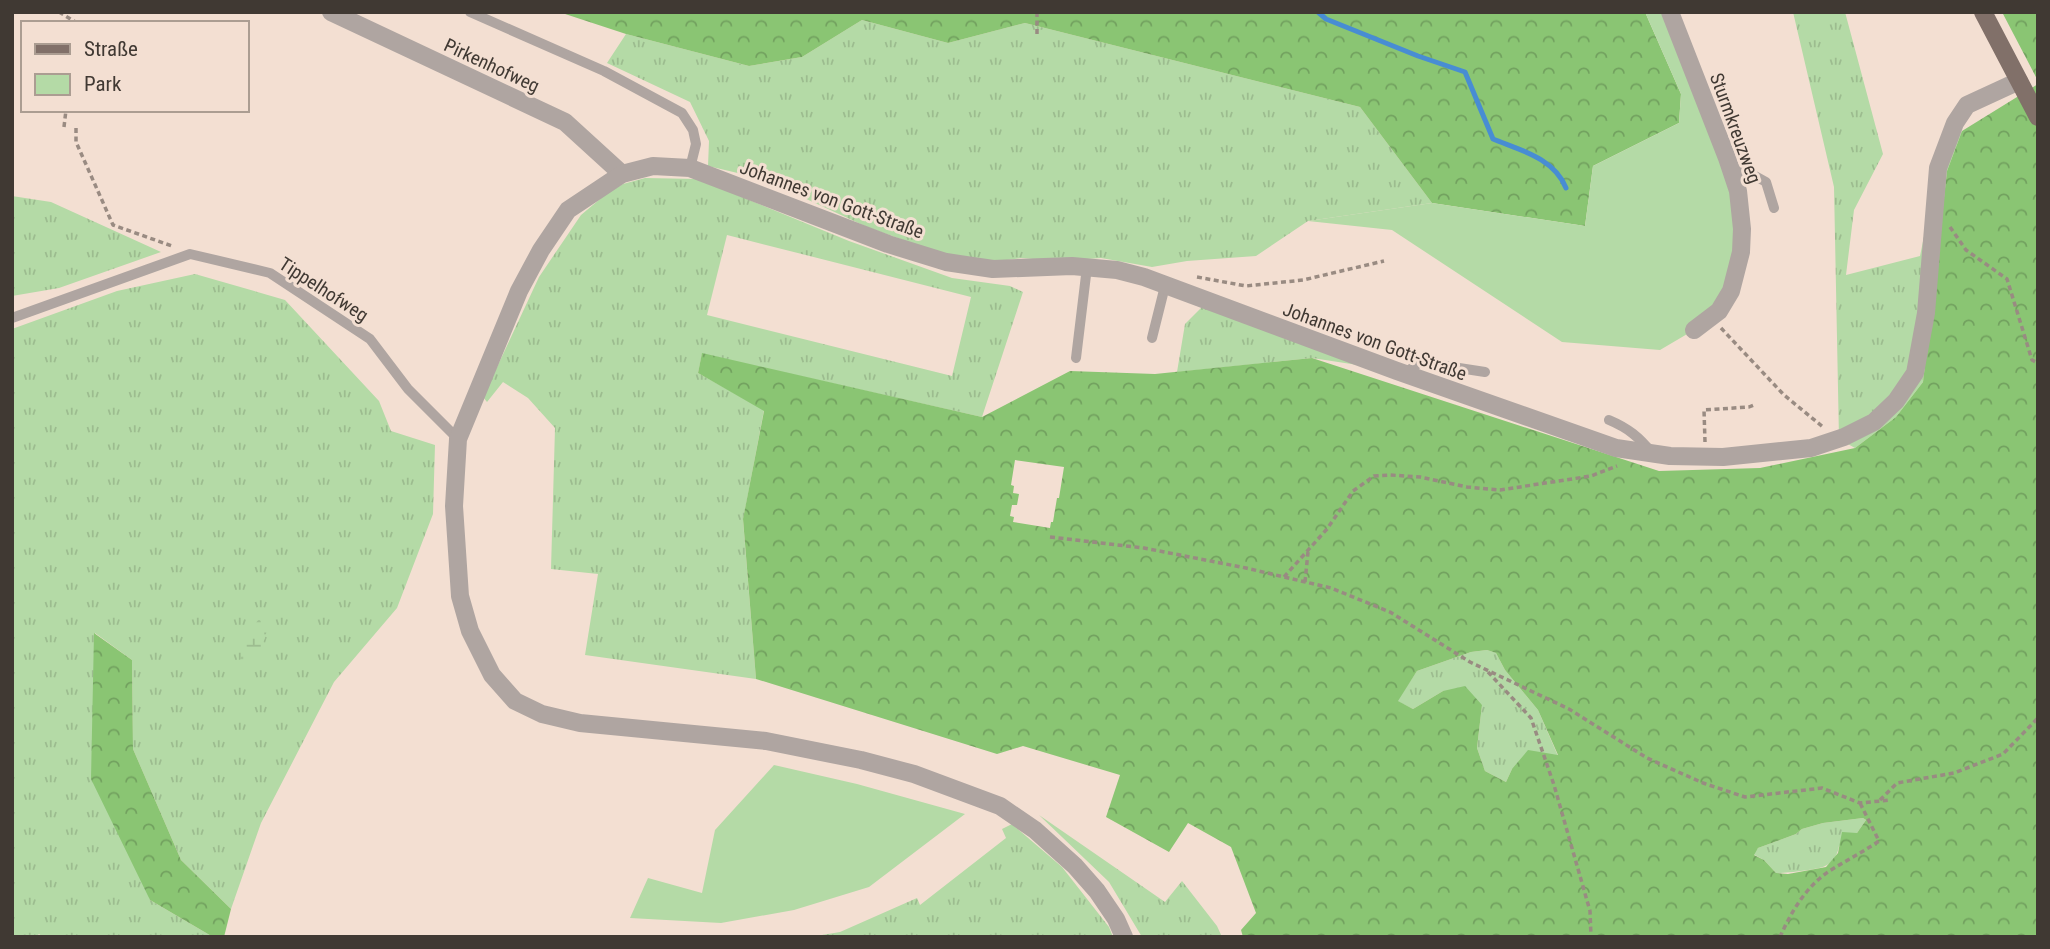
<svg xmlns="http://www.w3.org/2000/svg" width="2050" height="949" font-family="'Roboto Condensed',sans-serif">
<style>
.grass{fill:url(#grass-tufts);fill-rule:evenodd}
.forest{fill:url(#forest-crowns);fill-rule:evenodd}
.wetland{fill:url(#wetland-marsh)}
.green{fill:#b4daa6}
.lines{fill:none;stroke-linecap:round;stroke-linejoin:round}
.stream{stroke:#488dd3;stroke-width:5}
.path{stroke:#998b82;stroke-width:3.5;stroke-dasharray:5 3.5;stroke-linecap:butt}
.service{stroke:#afa5a1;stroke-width:10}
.minor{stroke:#afa5a1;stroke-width:18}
.tertiary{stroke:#afa5a1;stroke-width:18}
.primary{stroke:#817069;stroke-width:18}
.labels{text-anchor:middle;stroke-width:6;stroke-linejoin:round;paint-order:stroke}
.street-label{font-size:19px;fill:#403933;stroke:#f3dfd2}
</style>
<defs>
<pattern id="grass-tufts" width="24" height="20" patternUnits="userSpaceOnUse" patternTransform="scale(1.75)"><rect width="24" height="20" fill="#b4daa6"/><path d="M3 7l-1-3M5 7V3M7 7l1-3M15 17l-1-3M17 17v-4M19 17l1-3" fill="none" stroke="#9cbc8f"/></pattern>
<pattern id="forest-crowns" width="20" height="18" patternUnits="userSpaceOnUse" patternTransform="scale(1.75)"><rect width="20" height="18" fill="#8ac573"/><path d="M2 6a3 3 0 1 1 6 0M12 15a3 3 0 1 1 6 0" fill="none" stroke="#72a15f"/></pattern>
<pattern id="wetland-marsh" width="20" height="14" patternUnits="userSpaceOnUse" patternTransform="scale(1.75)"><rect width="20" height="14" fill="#b4daa6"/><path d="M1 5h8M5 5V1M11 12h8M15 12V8" fill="none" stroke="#9cbc8f"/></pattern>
</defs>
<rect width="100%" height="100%" fill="#f3dfd2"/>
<!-- grass -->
<path class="grass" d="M 1793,12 L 1845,12 L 1883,154 L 1854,210 L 1846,275 L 1920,256 L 1938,168 L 1962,131 L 1947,171 L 1923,382 L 1896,417 L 1855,448 L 1839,439 L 1834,187 Z
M 862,20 L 948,43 L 1025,23 L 1360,107 L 1432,203 L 1308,221 L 1256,256 L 1187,261 L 1152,267 L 1101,258 L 1058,261 L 1021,258 L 993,262 L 945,255 L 867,227 L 763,179 L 708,166 L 709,141 L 690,102 L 607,63 L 626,34 L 749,66 L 802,57 Z
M 645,178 L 698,179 L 849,241 L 952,278 L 1010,286 L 1023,292 L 982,417 L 702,354 L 698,373 L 764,410 L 743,520 L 756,679 L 585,655 L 598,574 L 551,569 L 555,428 L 528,398 L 503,382 L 487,402 L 483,397 L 539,277 L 581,215 L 606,194 L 623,184 ZM 727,235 L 971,297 L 952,376 L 707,315 Z
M 12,196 L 51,202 L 161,252 L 59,288 L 12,296 Z
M 195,274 L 285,300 L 379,401 L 391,431 L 435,445 L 433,514 L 397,608 L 334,682 L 261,823 L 231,909 L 181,860 L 133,749 L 132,660 L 95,633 L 150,900 L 213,937 L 43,937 L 39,934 L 36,937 L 12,937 L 12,329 L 117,291 Z
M 1207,302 L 1397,371 L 1312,358 L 1177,372 L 1185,324 Z
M 1487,650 L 1496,653 L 1505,670 L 1538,710 L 1558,756 L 1512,769 L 1506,782 L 1485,771 L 1477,748 L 1482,705 L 1443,691 L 1413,709 L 1397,701 L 1417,671 L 1471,652 Z
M 1039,815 L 1165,902 L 1182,881 L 1217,926 L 1222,937 L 1142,937 L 1109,882 Z
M 1863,818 L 1866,820 L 1857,833 L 1839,846 C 1838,853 1834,861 1827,865 C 1820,870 1786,873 1776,873 L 1764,860 L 1753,854 L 1758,848 L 1796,834 L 1802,829 L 1823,823 Z
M 1012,824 L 1062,867 L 1109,927 L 1113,937 L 810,937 L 840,932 L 917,898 L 920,905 L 1006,838 L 1002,829 Z"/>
<!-- forest -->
<path class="forest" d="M 559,12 L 1645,12 L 1681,94 L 1679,123 L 1593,166 L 1585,226 L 1432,203 L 1360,107 L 1025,23 L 948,43 L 862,20 L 802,57 L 749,66 L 626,34 Z
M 2002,12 L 2038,12 L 2038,81 Z
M 2038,84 L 2038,937 L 1243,937 L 1241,930 L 1256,913 L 1231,847 L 1188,823 L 1169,852 L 1106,817 L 1120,775 L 1023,746 L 997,754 L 756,679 L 743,519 L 764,411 L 698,373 L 702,353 L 982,417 L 1070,371 L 1155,374 L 1312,358 L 1659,471 L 1760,468 L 1855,448 L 1896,417 L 1923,382 L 1947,171 L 1962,131 ZM 1015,460 L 1064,467 L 1059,498 L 1057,498 L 1053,522 L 1051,522 L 1050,528 L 1013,522 L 1014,517 L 1010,516 L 1012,505 L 1017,505 L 1019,494 L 1013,493 L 1014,486 L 1011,485 ZM 1487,650 L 1496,653 L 1505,670 L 1538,710 L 1558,755 L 1528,750 L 1512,769 L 1506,782 L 1485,771 L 1477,748 L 1482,705 L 1465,686 L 1443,691 L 1413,709 L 1398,701 L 1417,671 L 1471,652 ZM 1863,818 L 1866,820 L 1857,833 L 1842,832 L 1838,853 L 1826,867 L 1788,874 L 1776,873 L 1764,860 L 1754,855 L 1758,848 L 1796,834 L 1802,829 L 1823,823 Z
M 94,633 L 132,660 L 133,749 L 181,860 L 231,909 L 224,937 L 213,937 L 150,900 L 91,779 Z"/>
<!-- wetland -->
<path class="wetland" d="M 259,619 L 267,629 C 264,645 258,657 244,665 L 240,661 C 244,644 248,632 259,619 Z"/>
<!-- green -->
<path class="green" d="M 1645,12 L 1670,12 L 1738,191 L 1731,291 L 1694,330 L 1660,350 L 1562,342 L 1392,230 L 1308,221 L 1432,203 L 1585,226 L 1593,166 L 1679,123 L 1681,94 Z
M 774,765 L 857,784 L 965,814 L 869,887 L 794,910 L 721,923 L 630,918 L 648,878 L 702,893 L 715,830 Z"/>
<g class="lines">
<!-- stream -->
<path class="stream" d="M 1318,12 L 1326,19 L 1418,56 L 1465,72 L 1493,139 C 1520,150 1554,158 1566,188"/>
<!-- path -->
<path class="path" d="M 59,12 L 77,23
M 1037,34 L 1037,12
M 64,127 L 66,110
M 76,128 L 76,142 L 113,225 L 172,246
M 1950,227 L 1966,250 L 2007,279 L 2032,360 L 2038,363
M 1197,277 L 1246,286 L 1303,280 L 1384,261
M 1721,328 L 1784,395 L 1823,427
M 1705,442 L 1704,410 L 1749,407 L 1756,404
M 1050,537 L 1144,548 L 1246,568 L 1331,588 L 1390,612 L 1470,662 L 1569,709 L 1647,758 L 1703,783 L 1745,797 L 1822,788 L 1860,803 L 1891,800
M 1284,577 L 1327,529 L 1353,491 L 1374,476 L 1390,475 L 1420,477 L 1467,487 L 1500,490 L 1591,476 L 1617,466
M 1305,582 L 1308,552
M 1488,672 L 1531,718 L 1554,785 L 1590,911 L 1591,937
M 1880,800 L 1897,783 L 1954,773 L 2003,754 L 2038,718
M 1780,937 C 1791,912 1807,885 1831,870 C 1847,860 1863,852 1879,841 L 1860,803"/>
<!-- service -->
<path class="service" d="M 470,12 L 604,71 L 682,113 L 693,130 L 696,144 L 690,168
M 1731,167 L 1748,172 L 1766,182 L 1774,208
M 12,318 L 190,254 L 270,273 L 370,339 L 408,389 L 458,439
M 1152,338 L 1165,286
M 1076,358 L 1087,267
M 1404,374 L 1420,362 L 1485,372
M 1609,420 C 1628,428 1639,437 1652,453"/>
<!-- minor -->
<path class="minor" d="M 331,12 L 565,122 L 622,174
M 1670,12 L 1727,158 L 1738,191 L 1742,229 L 1741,252 L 1731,291 L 1719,311 L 1694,330"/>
<!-- tertiary -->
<path class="tertiary" d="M 1124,937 L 1116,919 L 1097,891 L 1075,866 L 1035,830 L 1000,806 L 914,774 L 861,760 L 766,741 L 580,723 L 542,714 L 515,701 L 492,675 L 470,631 L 460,596 L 454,506 L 458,439 L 519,291 L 541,250 L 568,210 L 622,174 L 653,166 L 690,168 L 888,244 L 946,262 L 993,269 L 1072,266 L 1117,270 L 1144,277 L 1397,371 L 1616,448 L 1670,456 L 1723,457 L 1811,448 L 1844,437 L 1874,422 L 1896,401 L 1915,373 L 1926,313 L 1938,168 L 1955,123 L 1967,105 L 2019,81"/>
<!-- primary -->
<path class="primary" d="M 1983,12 L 2038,117"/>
</g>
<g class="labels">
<!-- street labels -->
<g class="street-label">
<text transform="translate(492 65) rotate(25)" y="7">Pirkenhofweg</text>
<text transform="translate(1736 128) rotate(70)" y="7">Sturmkreuzweg</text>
<text transform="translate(832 199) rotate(20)" y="7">Johannes von Gott-Straße</text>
<text transform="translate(324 289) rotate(33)" y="7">Tippelhofweg</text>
<text transform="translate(1375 341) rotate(20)" y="7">Johannes von Gott-Straße</text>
</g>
</g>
<!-- border -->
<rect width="2050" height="949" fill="none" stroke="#403933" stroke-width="28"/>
<!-- legend -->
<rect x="21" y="21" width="228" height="91" fill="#f3dfd2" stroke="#ab9d92" stroke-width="2"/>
<rect x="35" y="44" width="35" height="10" fill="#817069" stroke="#ab9d92" stroke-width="2"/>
<text x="84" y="56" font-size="21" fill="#403933">Straße</text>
<rect x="35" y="74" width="35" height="21" fill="#b4daa6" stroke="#ab9d92" stroke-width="2"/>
<text x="84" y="91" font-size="21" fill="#403933">Park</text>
</svg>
